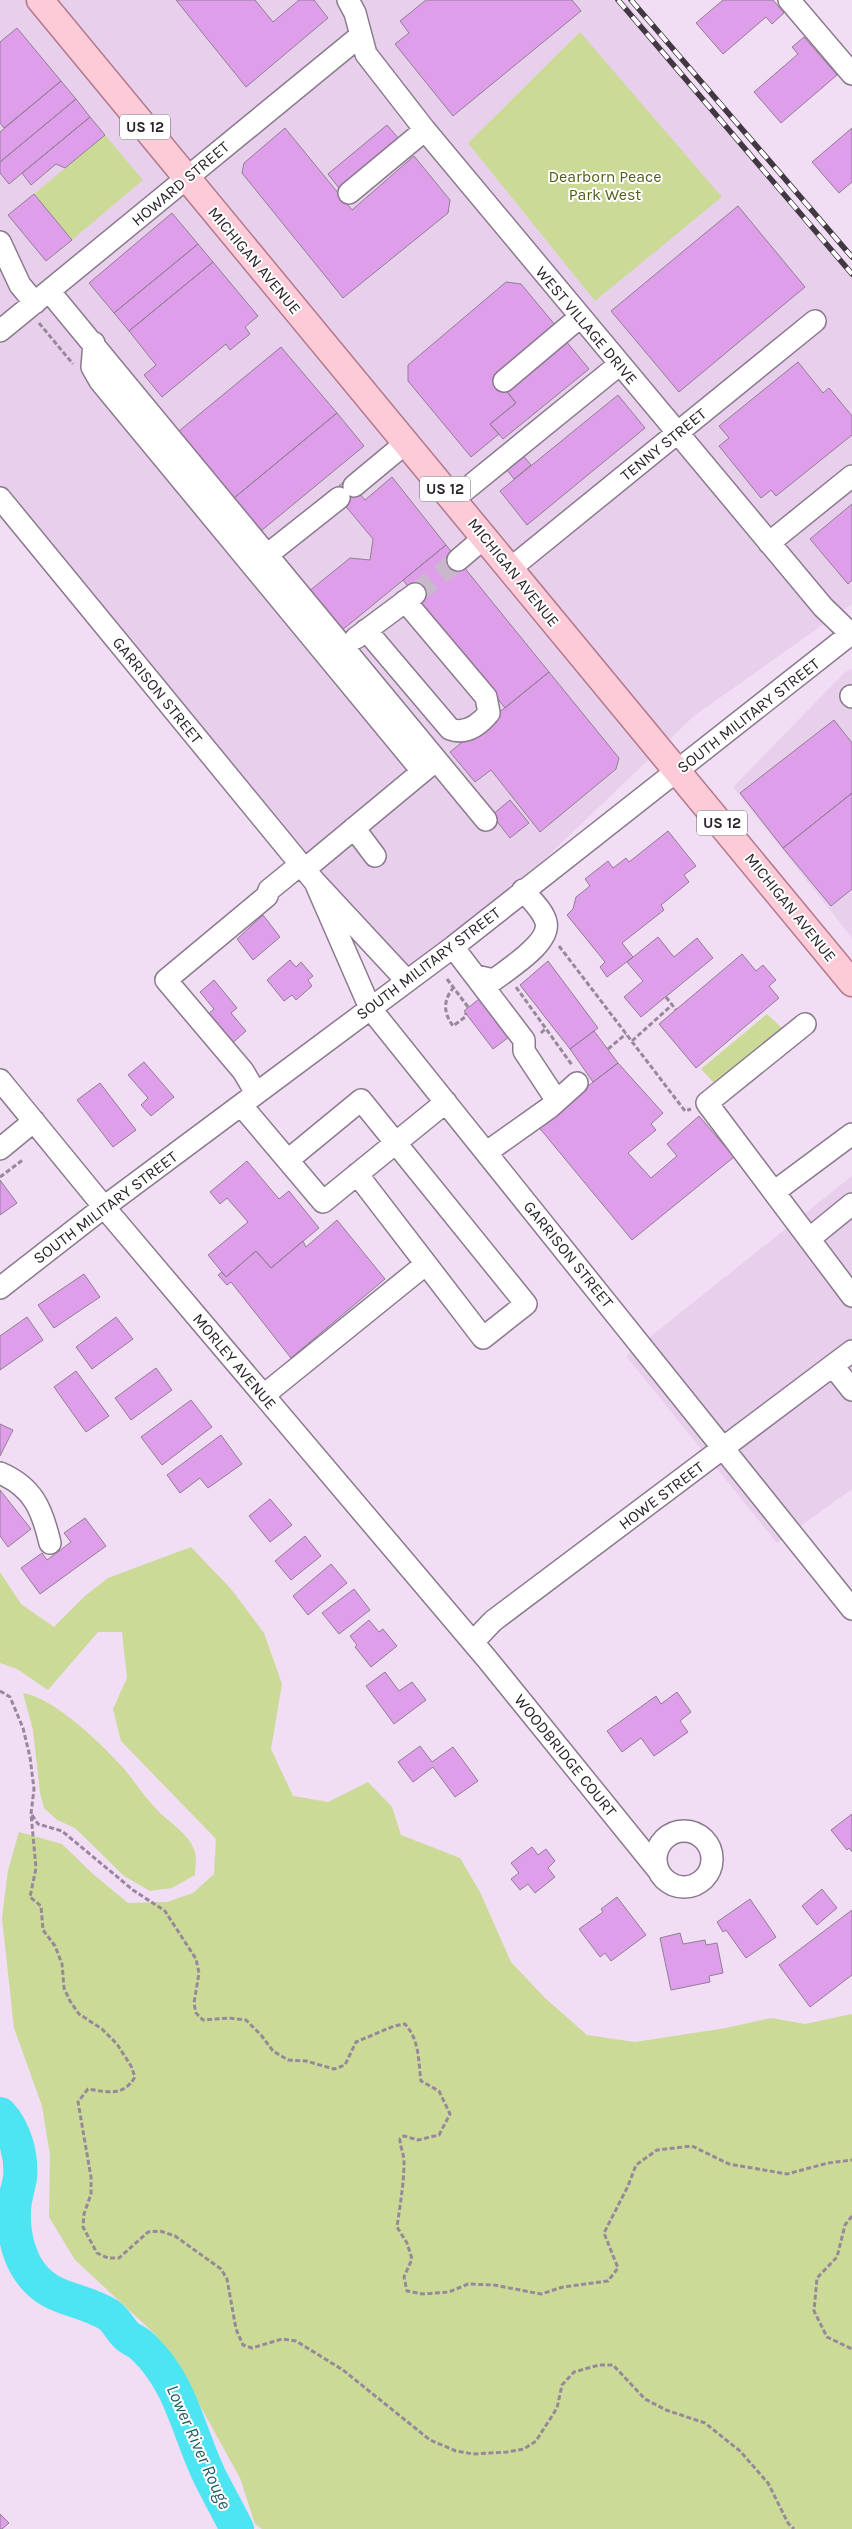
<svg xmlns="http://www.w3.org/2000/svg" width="852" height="2529" font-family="Karla,sans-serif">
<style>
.built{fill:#e8d0ec}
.green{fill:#cbdb97}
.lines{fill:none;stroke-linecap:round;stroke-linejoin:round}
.river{stroke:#4ee5f2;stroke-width:34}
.building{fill:#de9ee9;stroke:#907f93}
.minor-tunnel{stroke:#c9b8cc;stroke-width:21;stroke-dasharray:21 11;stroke-linecap:butt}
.minor-casing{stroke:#8b7a8e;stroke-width:24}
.major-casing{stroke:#b27889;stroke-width:29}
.path{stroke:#978999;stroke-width:3;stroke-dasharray:5 2.5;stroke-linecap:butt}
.minor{stroke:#fff;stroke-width:21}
.major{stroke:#fdcad7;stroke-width:26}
.rail-casing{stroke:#413842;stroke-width:5.5}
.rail{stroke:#fff;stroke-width:4;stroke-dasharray:11;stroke-linecap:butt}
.labels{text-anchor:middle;stroke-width:4;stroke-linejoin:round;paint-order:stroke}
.shield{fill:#fff;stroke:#6a656b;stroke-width:1}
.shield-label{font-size:15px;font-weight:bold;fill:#2a232b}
.park-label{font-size:16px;fill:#535f19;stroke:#fff}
.street-label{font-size:16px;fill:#2a232b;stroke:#fff}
.water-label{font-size:18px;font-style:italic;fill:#225f65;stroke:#fff}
</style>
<rect width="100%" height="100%" fill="#f1ddf4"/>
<!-- built -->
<path class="built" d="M 0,0 L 624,0 L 852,274 L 852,604 L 694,716 L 453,947 L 407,981 L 0,498 Z
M 852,669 L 852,938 L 733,787 L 845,672 Z
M 852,1176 L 852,1489 L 777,1543 L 626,1356 Z"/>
<!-- green -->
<path class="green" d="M 580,32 L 722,197 L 595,301 L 468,143 Z
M 105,135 L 143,180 L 72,240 L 34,194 Z
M 767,1014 L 782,1028 L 714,1083 L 701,1069 Z
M 191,1547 L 231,1589 L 264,1633 L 282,1684 L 271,1749 L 293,1796 L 328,1802 L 368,1782 L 392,1807 L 401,1835 L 460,1858 L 480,1892 L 511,1962 L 545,1998 L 587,2035 L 635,2042 L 726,2028 L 771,2018 L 805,2024 L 852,2014 L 852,2529 L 262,2529 L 255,2524 L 240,2478 L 219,2440 L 187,2382 L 155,2334 L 75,2260 L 49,2217 L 50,2155 L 42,2106 L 14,2028 L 2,1918 L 8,1870 L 19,1832 L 62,1844 L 93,1874 L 128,1903 L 167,1902 L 193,1893 L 214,1874 L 216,1839 L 121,1741 L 113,1709 L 127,1678 L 122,1632 L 98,1632 L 48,1690 L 17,1669 L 0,1663 L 0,1572 L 21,1604 L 54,1627 L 86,1595 L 108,1578 Z
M 23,1693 C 55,1698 104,1746 126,1771 C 137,1785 147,1800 160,1813 C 172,1824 190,1835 195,1852 C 197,1859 195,1869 195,1875 L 172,1888 L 150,1891 L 124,1876 L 75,1828 L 57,1820 L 44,1808 L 40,1793 L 33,1730 Z"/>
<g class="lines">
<!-- river -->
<path class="river" d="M 0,2114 C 15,2130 22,2156 20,2178 C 18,2189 14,2200 14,2211 C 13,2229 17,2250 26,2266 C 47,2302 78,2296 109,2315 C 117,2321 119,2328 126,2335 C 131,2340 139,2342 144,2348 C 181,2383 188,2431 209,2475 C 218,2493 228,2511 237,2529"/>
</g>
<!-- building -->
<path class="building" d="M 176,0 L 255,0 L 273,22 L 299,0 L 314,0 L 328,18 L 246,87 Z
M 426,0 L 572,0 L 581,11 L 453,116 L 395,44 L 409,33 L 400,21 Z
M 723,0 L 773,0 L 784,13 L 772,24 L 766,17 L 723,54 L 696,23 Z
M 17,28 L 61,81 L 4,128 L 0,123 L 0,42 Z
M 804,37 L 837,75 L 781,123 L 754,92 L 798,54 L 792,47 Z
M 61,81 L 76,99 L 0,162 L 0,132 Z
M 76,99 L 90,117 L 9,184 L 0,173 L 0,162 Z
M 90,117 L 105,135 L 65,168 L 56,164 L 31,185 L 22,173 Z
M 387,125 L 399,139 L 339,188 L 328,174 Z
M 285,128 L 352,210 L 414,156 L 450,200 L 448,213 L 343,298 L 242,173 L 244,163 Z
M 852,128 L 852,182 L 839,193 L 812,162 Z
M 34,194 L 72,240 L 46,261 L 8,215 Z
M 738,206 L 805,287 L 679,392 L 611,311 Z
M 172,213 L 198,244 L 114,313 L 89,283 Z
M 198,244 L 213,262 L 129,331 L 114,313 Z
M 213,262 L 258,316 L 245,327 L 250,334 L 230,350 L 226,344 L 162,397 L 144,375 L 156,365 L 129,331 Z
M 506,282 L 521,284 L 556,326 L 495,377 L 516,403 L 490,424 L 499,434 L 471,457 L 408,381 L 408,365 Z
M 565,340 L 589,369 L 503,439 L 490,424 L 516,403 L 505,389 Z
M 281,347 L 337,413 L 234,498 L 179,431 Z
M 798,362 L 823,393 L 829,388 L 852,416 L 852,435 L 776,496 L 771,490 L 761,498 L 719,446 L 729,438 L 719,426 Z
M 618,395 L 645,428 L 527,525 L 500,491 Z
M 337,413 L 364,446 L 261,531 L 234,498 Z
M 510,440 L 531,465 L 514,479 L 494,453 Z
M 392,477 L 446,545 L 341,631 L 308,592 L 350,558 L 370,560 L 373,539 L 333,491 L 347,479 L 365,500 Z
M 852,504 L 852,580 L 848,584 L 810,539 Z
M 446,545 L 549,672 L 505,708 L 403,580 Z
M 549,672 L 619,758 L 616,769 L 540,832 L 491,770 L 475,782 L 450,752 Z
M 834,720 L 852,743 L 852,793 L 783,848 L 740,793 Z
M 852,793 L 852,889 L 831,906 L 783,848 Z
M 510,800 L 529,823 L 510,838 L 492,815 Z
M 668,831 L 696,866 L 684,875 L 689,882 L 661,905 L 664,910 L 622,943 L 633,957 L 607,977 L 600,967 L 605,962 L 567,915 L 573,909 L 576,897 L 590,886 L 585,879 L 608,861 L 613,868 L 626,858 L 629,862 Z
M 263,915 L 280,937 L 253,960 L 237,939 Z
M 658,937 L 674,957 L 697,938 L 713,958 L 641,1017 L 624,997 L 643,981 L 627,962 Z
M 742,954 L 756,971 L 763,965 L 776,980 L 769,986 L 779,998 L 696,1068 L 659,1024 Z
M 290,960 L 296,967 L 301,962 L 313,976 L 308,980 L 312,986 L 296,1000 L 292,995 L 284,1001 L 267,980 Z
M 548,961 L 598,1028 L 570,1049 L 520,985 Z
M 214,980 L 237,1008 L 231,1013 L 246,1031 L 229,1046 L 205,1017 L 214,1009 L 200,992 Z
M 484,995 L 513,1034 L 493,1049 L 464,1011 Z
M 594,1031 L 618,1063 L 593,1082 L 570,1049 Z
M 144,1062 L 174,1097 L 151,1116 L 141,1105 L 148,1098 L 128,1075 Z
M 618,1063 L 663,1113 L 651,1124 L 656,1130 L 628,1153 L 651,1178 L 677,1156 L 667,1144 L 699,1116 L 734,1157 L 632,1240 L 537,1125 Z
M 100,1083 L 136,1130 L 113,1147 L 77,1100 Z
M 247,1161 L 279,1199 L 289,1191 L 319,1228 L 271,1268 L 256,1251 L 226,1277 L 208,1255 L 248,1222 L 227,1198 L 220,1204 L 210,1192 Z
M 0,1180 L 17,1203 L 0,1215 Z
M 337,1220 L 385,1279 L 291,1358 L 231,1282 L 227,1285 L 218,1275 L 222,1272 L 226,1277 L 256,1251 L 271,1268 L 303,1241 L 306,1247 Z
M 84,1274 L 100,1297 L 54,1328 L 38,1305 Z
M 27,1317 L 43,1340 L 0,1370 L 0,1336 Z
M 116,1317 L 133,1339 L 92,1369 L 76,1347 Z
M 156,1368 L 172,1390 L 131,1420 L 115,1398 Z
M 76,1371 L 109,1416 L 86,1432 L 54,1387 Z
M 191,1400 L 212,1427 L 162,1465 L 141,1437 Z
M 0,1424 L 13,1430 L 0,1456 Z
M 221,1435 L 242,1464 L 208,1488 L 200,1478 L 180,1493 L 167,1475 Z
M 0,1490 L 31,1529 L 8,1547 L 0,1536 Z
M 270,1499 L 292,1525 L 270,1542 L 249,1516 Z
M 85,1518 L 106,1546 L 40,1594 L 21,1568 L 42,1553 L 47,1560 L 71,1542 L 64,1533 Z
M 305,1536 L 321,1556 L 291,1580 L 275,1561 Z
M 331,1564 L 347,1583 L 308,1615 L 293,1596 Z
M 354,1589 L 370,1610 L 339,1634 L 322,1613 Z
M 369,1620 L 379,1632 L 383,1629 L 397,1646 L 371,1667 L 355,1647 L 357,1645 L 350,1636 Z
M 385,1672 L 399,1691 L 412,1682 L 426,1700 L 394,1724 L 366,1686 Z
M 677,1692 L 691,1712 L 680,1721 L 688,1732 L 654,1756 L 641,1738 L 622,1752 L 607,1731 L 656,1696 L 661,1704 Z
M 420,1746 L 432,1762 L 453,1747 L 478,1781 L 455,1797 L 433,1767 L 413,1782 L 398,1762 Z
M 852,1814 L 852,1852 L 849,1848 L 847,1850 L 831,1830 Z
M 532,1847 L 538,1855 L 546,1849 L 555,1861 L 548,1868 L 555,1877 L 535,1893 L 528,1884 L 520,1890 L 511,1879 L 519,1873 L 511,1863 Z
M 822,1889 L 837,1908 L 817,1925 L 802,1906 Z
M 617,1897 L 646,1935 L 611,1961 L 605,1953 L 600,1957 L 579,1929 L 603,1912 L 601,1909 Z
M 750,1899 L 776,1937 L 746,1958 L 726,1930 L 723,1932 L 717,1922 Z
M 852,1910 L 852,1975 L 810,2007 L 779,1965 Z
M 680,1933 L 683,1944 L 705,1940 L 706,1945 L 717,1943 L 723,1973 L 709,1976 L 710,1982 L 671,1990 L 660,1938 Z
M 0,2514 L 9,2523 L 2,2529 L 0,2529 Z"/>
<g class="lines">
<!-- minor-tunnel -->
<path class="minor-tunnel" d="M 415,594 L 458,560"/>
<!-- minor casing -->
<g class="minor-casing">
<path id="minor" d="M 348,0 L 355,13 L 366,54 L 425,130 L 823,607 L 852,635
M 789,0 L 852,74
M 349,193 L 425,130
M 0,242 L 20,285 L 35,303
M 49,291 L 486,820
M 0,331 L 360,36
M 94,343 L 92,367 L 100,381 L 422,771
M 504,381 L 580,317
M 354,486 L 407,442
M 0,498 L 315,882 L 407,981
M 454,499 L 620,364
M 769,543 L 852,476
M 267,555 L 339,498
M 458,560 L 485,537
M 511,568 L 815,321
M 366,630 L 450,729 C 466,735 479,725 489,713 L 486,697 L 405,601
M 356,638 L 415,594
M 851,696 L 852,697
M 354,828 L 375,856
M 305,869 L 434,762
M 315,882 L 370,1008 L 852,1609
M 453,947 L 524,1040 L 524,1051 L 557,1101
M 476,976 L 494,980 C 509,968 551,943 546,922 C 543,910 530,899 523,890
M 805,1024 L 707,1103 L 852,1296
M 0,1080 L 104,1207 L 487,1659 L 658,1870
M 256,1093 L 243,1071 L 166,980 L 267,896 L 269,890 L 301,864
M 241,1105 L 323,1202 L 446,1102
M 0,1149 L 34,1121
M 487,1152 L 549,1108 L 577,1083
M 288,1160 L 361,1100 L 526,1304 L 483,1338 L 357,1174
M 774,1192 L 852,1134
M 809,1239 L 852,1204
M 0,1288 L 104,1207 L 453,947 L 852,633
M 833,1366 L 852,1390
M 264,1395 L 426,1264
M 0,1473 C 33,1487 42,1509 50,1543
M 473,1642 L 493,1621 L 852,1351
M656 1859a28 28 0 1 1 56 0a28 28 0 1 1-56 0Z"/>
</g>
<!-- major casing -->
<g class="major-casing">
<path id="major" d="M 40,0 L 852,983"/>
</g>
<!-- path -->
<path class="path" d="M 39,323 L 73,364
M 559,946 L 685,1111 L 691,1109
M 447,979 L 468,1007
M 454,987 C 443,1000 443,1012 453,1026 L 465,1017 L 466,1013
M 516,987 L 572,1065
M 666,997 L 676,1010
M 541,1033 L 546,1028
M 632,1041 L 672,1005
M 608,1049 L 626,1034
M 0,1177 L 24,1159
M 0,1691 L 10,1697 L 23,1728 L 30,1757 L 34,1789 L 31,1814 L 36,1868 L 30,1897 L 41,1906 L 43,1930 L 55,1946 L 62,1964 L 64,1988 L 70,2001 L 79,2014 L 102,2029 L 117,2044 L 131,2066 L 135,2077 C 123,2097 108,2092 88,2089 L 78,2102 L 91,2177 L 91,2194 L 84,2214 L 83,2227 L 97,2253 L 108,2258 L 119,2258 L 148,2232 L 160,2231 L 175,2236 L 221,2269 L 227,2279 L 236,2329 L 243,2345 L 252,2348 L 282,2339 L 296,2341 L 343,2370 L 430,2440 L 456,2451 L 473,2454 L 507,2452 L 524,2449 L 536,2441 L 557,2408 L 562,2385 L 574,2372 L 599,2365 L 613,2365 L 645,2399 L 666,2410 L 705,2423 L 740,2451 L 768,2483 L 788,2523 L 794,2529
M 32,1815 L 38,1824 L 62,1831 L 133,1890 L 165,1911 L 196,1959 L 199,1973 L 194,2003 L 196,2013 L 203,2020 L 229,2018 L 246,2020 L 261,2035 L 273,2051 L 288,2060 L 306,2061 L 334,2069 L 345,2065 L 356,2042 L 394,2026 L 405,2024 C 420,2041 418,2060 421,2081 L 439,2091 L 450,2114 L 439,2135 L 418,2140 L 404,2136 L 400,2139 C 400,2147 404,2154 404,2162 C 404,2184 400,2205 397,2227 L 407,2243 L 412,2259 L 404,2277 L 407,2291 L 423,2294 L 449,2292 L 468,2284 L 494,2285 L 541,2294 L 563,2287 L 608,2281 L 618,2268 L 604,2233 L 628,2186 L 636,2165 L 657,2150 L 692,2146 L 729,2164 L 787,2174 L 828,2163 L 852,2160
M 852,2216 L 845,2225 L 837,2257 L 817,2278 L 814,2311 L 827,2337 L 852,2349"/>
<!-- minor -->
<use href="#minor" class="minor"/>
<!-- major -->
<use href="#major" class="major"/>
<!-- rail casing -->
<g class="rail-casing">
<path id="rail" d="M 618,0 L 852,274
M 631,0 L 852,257"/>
</g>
<!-- rail -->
<use href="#rail" class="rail"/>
</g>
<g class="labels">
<!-- shield labels -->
<g class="shield">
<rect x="120" y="114.5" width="50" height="25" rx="4"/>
<rect x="420" y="476.5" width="50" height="25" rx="4"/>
<rect x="697" y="810.5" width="50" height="25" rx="4"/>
</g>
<g class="shield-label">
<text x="145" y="132">US 12</text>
<text x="445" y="494">US 12</text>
<text x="722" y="828">US 12</text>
</g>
<!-- park labels -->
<g class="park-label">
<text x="605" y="182">Dearborn Peace<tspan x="605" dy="18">Park West</tspan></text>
</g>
<!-- street labels -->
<g class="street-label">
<text transform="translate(180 183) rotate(-40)" y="6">HOWARD STREET</text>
<text transform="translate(255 260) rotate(50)" y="6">MICHIGAN AVENUE</text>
<text transform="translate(587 325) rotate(50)" y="6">WEST VILLAGE DRIVE</text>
<text transform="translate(663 444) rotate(-39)" y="6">TENNY STREET</text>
<text transform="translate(514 572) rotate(51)" y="6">MICHIGAN AVENUE</text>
<text transform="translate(158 690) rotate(51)" y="6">GARRISON STREET</text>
<text transform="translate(748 715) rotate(-38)" y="6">SOUTH MILITARY STREET</text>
<text transform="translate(791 907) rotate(51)" y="6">MICHIGAN AVENUE</text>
<text transform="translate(428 963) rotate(-37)" y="6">SOUTH MILITARY STREET</text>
<text transform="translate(105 1207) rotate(-37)" y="6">SOUTH MILITARY STREET</text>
<text transform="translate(569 1254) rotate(51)" y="6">GARRISON STREET</text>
<text transform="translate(235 1361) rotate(50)" y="6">MORLEY AVENUE</text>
<text transform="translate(661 1495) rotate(-37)" y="6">HOWE STREET</text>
<text transform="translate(566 1755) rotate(51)" y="6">WOODBRIDGE COURT</text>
</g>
<!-- water labels -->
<g class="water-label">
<text transform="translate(199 2447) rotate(66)" y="6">Lower River Rouge</text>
</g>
</g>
</svg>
